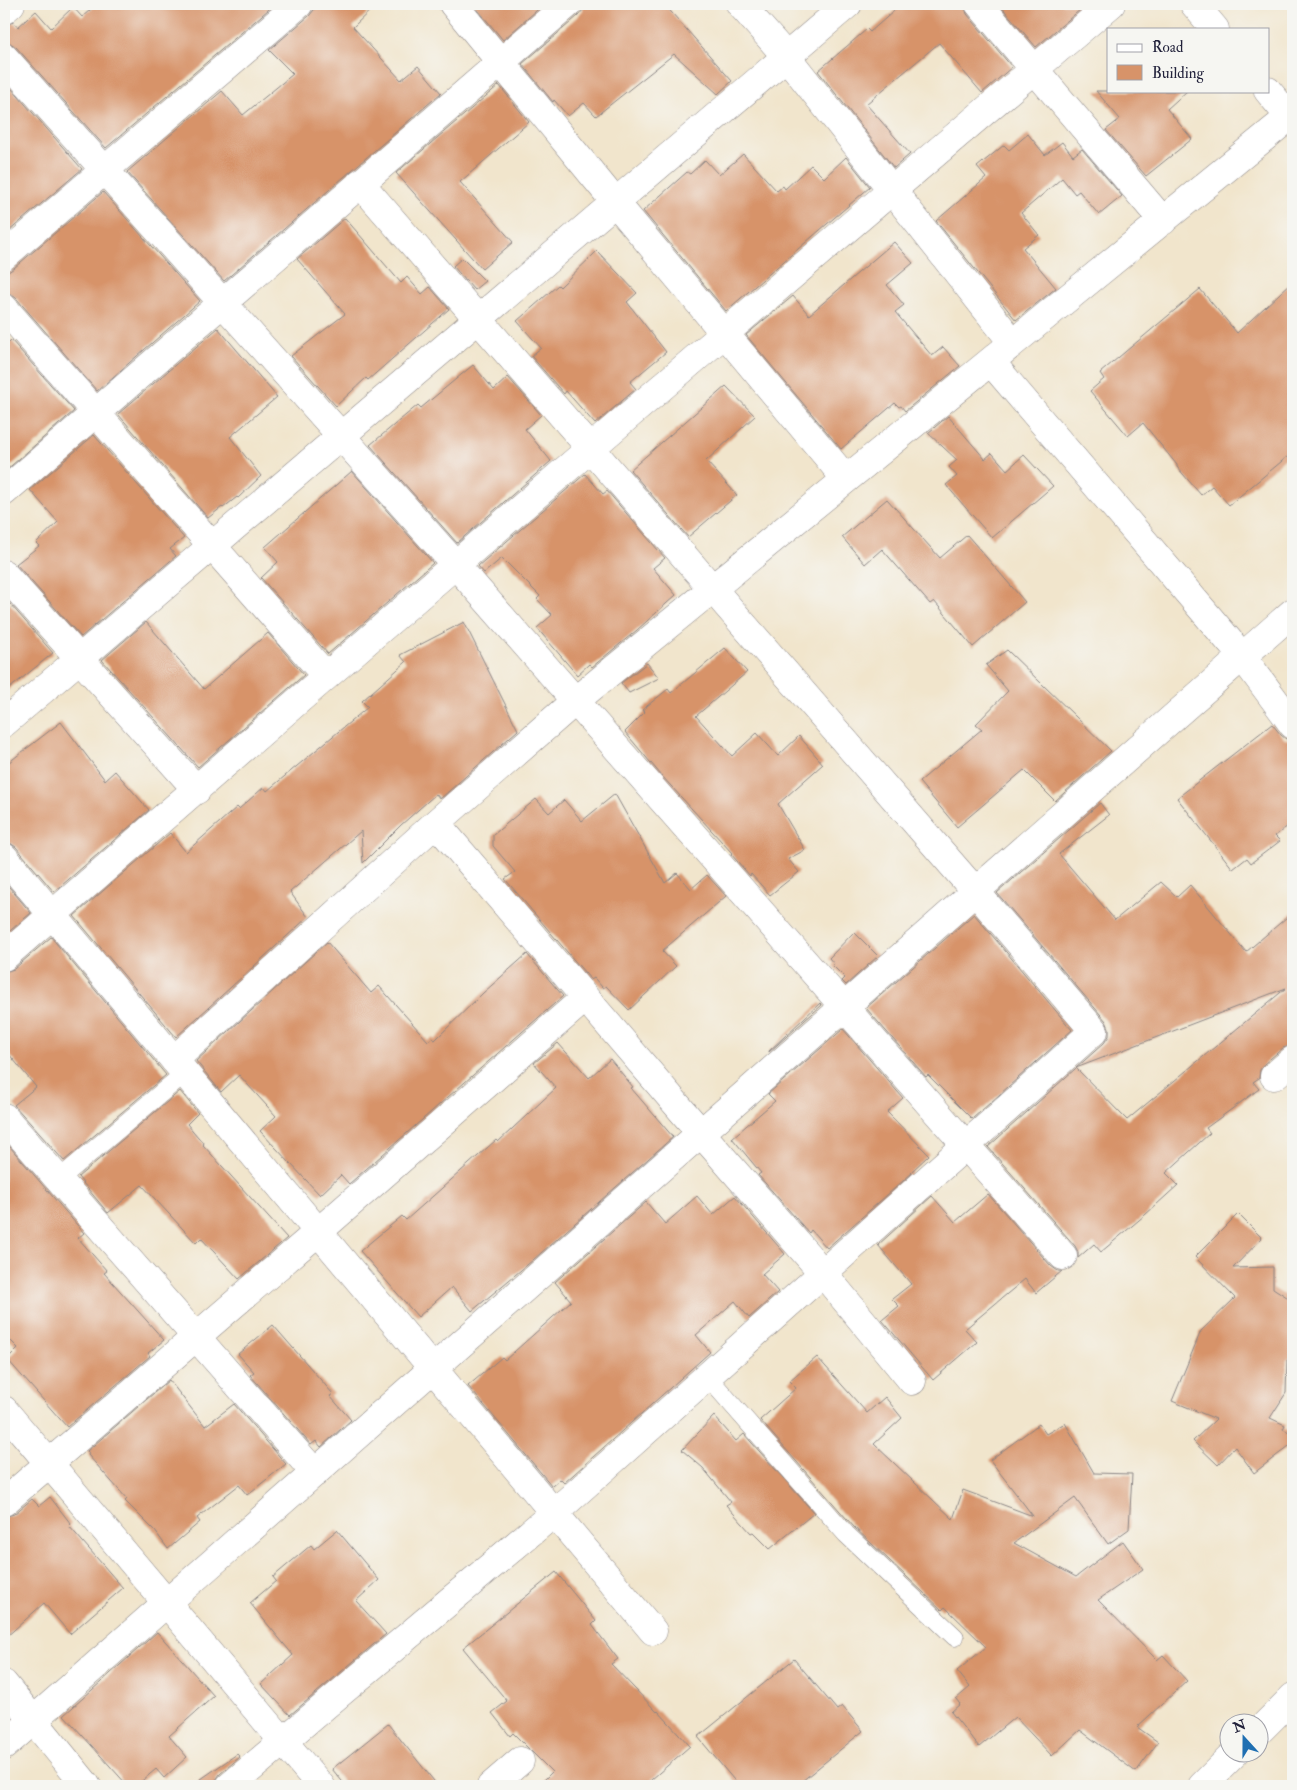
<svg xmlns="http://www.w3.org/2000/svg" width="1297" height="1790" font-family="'IM FELL Double Pica',serif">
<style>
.building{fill:#d79369;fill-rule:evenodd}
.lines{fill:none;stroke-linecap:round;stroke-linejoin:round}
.service-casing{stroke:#8a8484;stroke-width:19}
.minor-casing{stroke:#8a8484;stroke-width:29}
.tertiary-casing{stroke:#8a8484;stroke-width:29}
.service{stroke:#fff;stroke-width:18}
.minor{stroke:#fff;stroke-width:28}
.tertiary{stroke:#fff;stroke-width:28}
</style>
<rect width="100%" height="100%" fill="#f6f6f2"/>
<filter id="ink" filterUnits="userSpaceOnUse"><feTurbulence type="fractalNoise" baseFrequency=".02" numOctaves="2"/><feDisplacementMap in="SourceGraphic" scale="10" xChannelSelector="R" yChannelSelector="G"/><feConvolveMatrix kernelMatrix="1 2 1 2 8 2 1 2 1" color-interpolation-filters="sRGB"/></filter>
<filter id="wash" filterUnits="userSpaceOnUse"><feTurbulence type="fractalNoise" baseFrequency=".0096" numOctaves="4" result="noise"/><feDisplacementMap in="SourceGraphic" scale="20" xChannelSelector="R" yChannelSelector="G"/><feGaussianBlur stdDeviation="1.12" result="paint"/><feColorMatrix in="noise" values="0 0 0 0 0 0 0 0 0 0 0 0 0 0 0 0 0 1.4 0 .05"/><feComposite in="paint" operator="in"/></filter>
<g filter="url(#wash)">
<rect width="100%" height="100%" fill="#f1e5cc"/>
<g id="blocks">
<!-- building -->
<path class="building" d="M 97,4 L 275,4 L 106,148 L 16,47 L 9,42 L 4,42 L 4,25 L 14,22 L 18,27 L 36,11 L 51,28 L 73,7 L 82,17 Z
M 314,4 L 377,4 L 353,27 L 401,80 L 418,66 L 441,93 L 224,281 L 127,172 L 222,91 L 243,115 L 293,74 L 269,50 L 309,16 L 314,10 Z
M 473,4 L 544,4 L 503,40 Z
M 583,4 L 664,4 L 732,81 L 718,94 L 674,54 L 596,116 L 584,103 L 568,116 L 554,100 L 553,102 L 522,64 L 578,16 L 583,10 Z
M 902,4 L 964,4 L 967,14 L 1012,67 L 982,93 L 939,43 L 866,104 L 910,154 L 894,168 L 818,71 L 867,29 L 870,32 Z
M 999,4 L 1087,4 L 1036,47 Z
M 4,80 L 82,169 L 8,232 L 4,227 Z
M 499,85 L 529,122 L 460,182 L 513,242 L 482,269 L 396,173 Z
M 1096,91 L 1187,91 L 1167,109 L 1192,139 L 1146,176 L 1106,130 L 1120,119 Z
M 1028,134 L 1045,155 L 1062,142 L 1073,156 L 1082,149 L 1122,196 L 1099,215 L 1079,191 L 1075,194 L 1062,178 L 1021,213 L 1039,235 L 1023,248 L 1056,288 L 1016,320 L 936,221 L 986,178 L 977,167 L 1004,145 L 1009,150 Z
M 743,154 L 777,191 L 783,186 L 785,189 L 811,165 L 824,178 L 846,157 L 870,187 L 726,311 L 643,211 L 687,172 L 690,174 L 705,160 L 719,175 Z
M 103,192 L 200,301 L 97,391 L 16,298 L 9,293 L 4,293 L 4,275 L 14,268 Z
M 345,218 L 401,283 L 407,277 L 422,294 L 430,287 L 449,309 L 368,380 L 366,378 L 336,406 L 291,356 L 345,314 L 297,259 Z
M 894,242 L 913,263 L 887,285 L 904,305 L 895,312 L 932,356 L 943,347 L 960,366 L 905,411 L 901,406 L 899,407 L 895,403 L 841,449 L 746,335 L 793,296 L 809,315 Z
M 597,251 L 637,293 L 627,302 L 666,352 L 630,382 L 636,389 L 595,424 L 566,391 L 564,394 L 531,356 L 541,348 L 517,321 L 558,285 L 560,287 Z
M 462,258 L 485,281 L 474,290 L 453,266 Z
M 1293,281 L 1293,452 L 1229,505 L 1212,486 L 1201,495 L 1177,467 L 1177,465 L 1143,423 L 1128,436 L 1090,391 L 1104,379 L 1100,373 L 1200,289 L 1237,333 Z
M 218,328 L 277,397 L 230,437 L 261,476 L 238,498 L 237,497 L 223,508 L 222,507 L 208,518 L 118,414 Z
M 11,340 L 74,411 L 4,472 L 4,347 Z
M 473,365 L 494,390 L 508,377 L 541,415 L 525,429 L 551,461 L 457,543 L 370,445 L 418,405 L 421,408 Z
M 726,386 L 755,416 L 706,461 L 737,495 L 688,537 L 630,470 Z
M 948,416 L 985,459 L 992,453 L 1007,470 L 1024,455 L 1053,486 L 992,538 L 946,485 L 957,476 L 949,467 L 957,460 L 928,433 Z
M 94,435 L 184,538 L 170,549 L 176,556 L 81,637 L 16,564 L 39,546 L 36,543 L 58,522 L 30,490 Z
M 352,471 L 433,563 L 328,654 L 261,578 L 278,562 L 265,547 Z
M 585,474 L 603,494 L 607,491 L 665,558 L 653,568 L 676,595 L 637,630 L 592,667 L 589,664 L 577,675 L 537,628 L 552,615 L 537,599 L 540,596 L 502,558 L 484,573 L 478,566 Z
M 887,499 L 940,558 L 967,535 L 1025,602 L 973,647 L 934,601 L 930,604 L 882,549 L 865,564 L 842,537 Z
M 4,597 L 53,653 L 4,693 Z
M 146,622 L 204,689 L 268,633 L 304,675 L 198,767 L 102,660 Z
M 464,622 L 518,730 L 440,799 L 436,794 L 401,825 L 363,863 L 361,831 L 290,892 L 308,917 L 176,1037 L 74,916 L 170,833 L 186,852 L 237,807 L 239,809 L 264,787 L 267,791 L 368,707 L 362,701 L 406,662 L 400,655 Z
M 725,648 L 747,672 L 696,716 L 732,756 L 757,733 L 778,756 L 799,736 L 823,764 L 778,804 L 805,850 L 788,859 L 799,872 L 770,895 L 751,874 L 750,876 L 731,854 L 732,853 L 661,775 L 625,732 L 645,712 L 642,710 L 668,689 L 671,693 Z
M 1007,650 L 1111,751 L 1055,801 L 1024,770 L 957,827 L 919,782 L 982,729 L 976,724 L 1008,691 L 986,665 Z
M 647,663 L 659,678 L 629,693 L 621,683 Z
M 61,722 L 105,780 L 115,771 L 149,810 L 54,892 L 16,847 L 10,843 L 4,842 L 4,766 Z
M 1272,724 L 1281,735 L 1286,739 L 1293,740 L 1293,822 L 1275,836 L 1280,841 L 1251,863 L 1247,858 L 1233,869 L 1177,798 Z
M 615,794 L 665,883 L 677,873 L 691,889 L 707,875 L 726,896 L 662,951 L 676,966 L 629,1010 L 606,986 L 603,988 L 594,978 L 591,980 L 505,879 L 515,872 L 493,846 L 493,835 L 536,799 L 549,813 L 564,800 L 582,821 Z
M 1100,803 L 1109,815 L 1059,854 L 1115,920 L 1161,882 L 1177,897 L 1190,885 L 1246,952 L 1293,912 L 1293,1045 L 1283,1048 L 1264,1064 L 1260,1070 L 1259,1078 L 1253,1082 L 1259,1089 L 1206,1128 L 1210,1133 L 1166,1173 L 1178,1185 L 1145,1215 L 1101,1252 L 1094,1244 L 1078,1258 L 1078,1252 L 1075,1246 L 988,1147 L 1104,1043 L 1109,1036 L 1109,1028 L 1106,1021 L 997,893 ZM 1286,988 L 1127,1120 L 1076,1068 Z
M 4,881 L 31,913 L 4,936 Z
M 974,914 L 1072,1030 L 972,1119 L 928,1075 L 926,1077 L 866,1008 Z
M 854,932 L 878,956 L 846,985 L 842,981 L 845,978 L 832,965 L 834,964 L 829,958 Z
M 51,937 L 166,1075 L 64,1161 L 14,1105 L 36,1087 L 4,1048 L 4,972 L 14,969 Z
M 327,942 L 371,993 L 379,986 L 428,1041 L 432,1038 L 435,1040 L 483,993 L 527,954 L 563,996 L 349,1184 L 341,1175 L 320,1195 L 260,1131 L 276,1116 L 239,1075 L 221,1092 L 196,1061 Z
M 820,1003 L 822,1005 L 769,1052 L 769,1051 Z
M 843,1029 L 903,1098 L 887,1112 L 929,1155 L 911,1172 L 912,1173 L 827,1248 L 811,1230 L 809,1233 L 758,1175 L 761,1173 L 732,1138 L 775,1101 L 768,1094 Z
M 558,1043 L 589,1078 L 610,1059 L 633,1087 L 631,1088 L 673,1137 L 533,1260 L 472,1311 L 452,1287 L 418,1317 L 360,1251 L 402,1216 L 406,1220 L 496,1140 L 498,1142 L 556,1088 L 534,1063 Z
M 180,1091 L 198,1113 L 187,1124 L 204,1144 L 203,1145 L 287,1238 L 239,1279 L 201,1238 L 196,1243 L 142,1185 L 108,1213 L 78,1177 Z
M 4,1140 L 84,1233 L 78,1238 L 107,1271 L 104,1273 L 164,1340 L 148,1353 L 150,1356 L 67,1427 L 7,1359 L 18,1348 L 4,1334 Z
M 988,1194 L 1051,1266 L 1058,1271 L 1062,1271 L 1036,1293 L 1025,1279 L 965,1329 L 977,1342 L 933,1380 L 882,1320 L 899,1306 L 892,1299 L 911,1284 L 878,1245 L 932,1196 L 955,1222 Z
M 697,1196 L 713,1215 L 735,1196 L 785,1254 L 762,1274 L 778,1292 L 749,1318 L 735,1301 L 696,1335 L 710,1352 L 564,1483 L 560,1479 L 552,1486 L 468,1386 L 502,1357 L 505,1360 L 571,1301 L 555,1282 L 646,1202 L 665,1224 Z
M 1238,1214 L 1262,1238 L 1233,1268 L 1273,1267 L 1273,1288 L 1293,1301 L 1293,1357 L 1287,1360 L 1286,1393 L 1270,1418 L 1285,1425 L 1283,1429 L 1293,1434 L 1293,1443 L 1254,1473 L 1235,1447 L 1218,1465 L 1193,1441 L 1216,1419 L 1172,1401 L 1201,1331 L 1235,1298 L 1195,1257 Z
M 273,1325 L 333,1394 L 330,1396 L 351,1420 L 321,1447 L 316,1441 L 311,1445 L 250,1375 L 254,1372 L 238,1354 Z
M 817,1357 L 867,1413 L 885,1397 L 902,1418 L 874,1444 L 953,1519 L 963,1490 L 1033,1516 L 990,1460 L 1039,1424 L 1046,1434 L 1065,1423 L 1094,1473 L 1132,1474 L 1129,1529 L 1108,1544 L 1075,1498 L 1014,1543 L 1076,1577 L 1123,1541 L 1143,1569 L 1098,1600 L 1157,1660 L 1163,1655 L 1187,1681 L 1137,1727 L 1158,1742 L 1136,1772 L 1080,1730 L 1052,1756 L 1015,1717 L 979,1747 L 951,1712 L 960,1704 L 956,1699 L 970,1687 L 957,1671 L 986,1647 L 945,1607 L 942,1610 L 854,1527 L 760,1420 L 796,1388 L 789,1381 Z
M 169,1380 L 205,1426 L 234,1404 L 286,1464 L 247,1495 L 239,1485 L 197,1518 L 200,1522 L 168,1549 L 155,1531 L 125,1501 L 127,1499 L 88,1455 L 89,1453 L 87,1451 Z
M 714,1416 L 736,1441 L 744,1434 L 814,1513 L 770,1549 L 753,1532 L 751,1533 L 726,1505 L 731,1502 L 703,1468 L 682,1450 Z
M 50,1497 L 71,1524 L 69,1526 L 123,1588 L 70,1634 L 44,1603 L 4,1639 L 4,1517 L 14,1514 L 32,1499 L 39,1506 Z
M 337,1530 L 379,1580 L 356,1601 L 386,1634 L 290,1715 L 261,1684 L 293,1655 L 250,1603 L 276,1581 L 273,1577 L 311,1545 L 314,1549 Z
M 556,1572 L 596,1621 L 592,1625 L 618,1659 L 611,1664 L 657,1712 L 658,1711 L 690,1746 L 644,1786 L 538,1786 L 552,1772 L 513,1733 L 510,1736 L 492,1713 L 507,1701 L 463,1648 Z
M 157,1632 L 214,1696 L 169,1736 L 187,1757 L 164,1778 L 156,1769 L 136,1786 L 128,1786 L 64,1715 Z
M 794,1659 L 837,1710 L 842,1706 L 863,1731 L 796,1786 L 739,1786 L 698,1737 Z
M 388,1724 L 438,1786 L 346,1786 L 332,1769 Z
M 237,1754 L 240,1757 L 220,1774 L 216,1780 L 215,1786 L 191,1786 Z"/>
</g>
</g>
<g filter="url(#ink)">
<use href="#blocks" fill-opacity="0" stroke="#8a8484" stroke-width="1"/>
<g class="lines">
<!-- service casing -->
<g class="service-casing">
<path id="service" d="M 58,1180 L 185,1073
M 707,1376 L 846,1534 L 955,1637"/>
</g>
<!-- minor casing -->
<g class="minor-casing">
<path id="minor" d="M 453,4 L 615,202 L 846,479
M 740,4 L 786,56 L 1013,343
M 979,4 L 1163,221
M 1194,4 L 1215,29
M 4,10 L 11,4
M 4,57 L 455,564 L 1063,1256
M 1268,91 L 1293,121
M 4,256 L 299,4
M 4,308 L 326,676
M 991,362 L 1242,656 L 1293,725
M 4,492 L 568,4
M 4,574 L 197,790
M 436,823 L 701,1133 L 823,1273 L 912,1381
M 4,857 L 653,1631
M 4,957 C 370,636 740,319 1111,4
M 174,1060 L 436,823 L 575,701 L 1293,114
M 1274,1076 L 1293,1060
M 4,1117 L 315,1473
M 4,1410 L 321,1786
M 4,1502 L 318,1232 L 585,998
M 4,1684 L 87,1786
M 4,1746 L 1293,612
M 230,1786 L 554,1513 L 1094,1031 L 975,891 L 360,183
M 491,1786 L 520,1761"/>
</g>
<!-- tertiary casing -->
<g class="tertiary-casing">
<path id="tertiary" d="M 4,723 L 848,4
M 1260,1730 L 1293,1697
M 1202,1786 L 1236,1752"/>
</g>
<!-- service -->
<use href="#service" class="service"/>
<!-- minor -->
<use href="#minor" class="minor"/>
<!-- tertiary -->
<use href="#tertiary" class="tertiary"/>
</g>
</g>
<!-- margin -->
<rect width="1297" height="1790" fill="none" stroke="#f6f6f2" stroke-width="20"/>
<!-- legend -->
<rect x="1107" y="28" width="162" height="65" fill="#f6f6f2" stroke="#a1a1a9"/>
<rect x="1117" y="44" width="25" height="8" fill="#ffffff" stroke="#a1a1a9"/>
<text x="1152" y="52" font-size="15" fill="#22223b">Road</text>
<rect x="1117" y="65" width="25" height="15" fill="#d79369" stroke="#a1a1a9"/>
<text x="1152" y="78" font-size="15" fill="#22223b">Building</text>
<!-- north arrow -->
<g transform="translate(1244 1738) rotate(339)"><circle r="24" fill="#f6f6f2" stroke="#a1a1a9"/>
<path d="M0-4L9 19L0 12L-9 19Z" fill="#1f6fb2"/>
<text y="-8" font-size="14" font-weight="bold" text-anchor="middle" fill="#22223b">N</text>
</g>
</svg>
